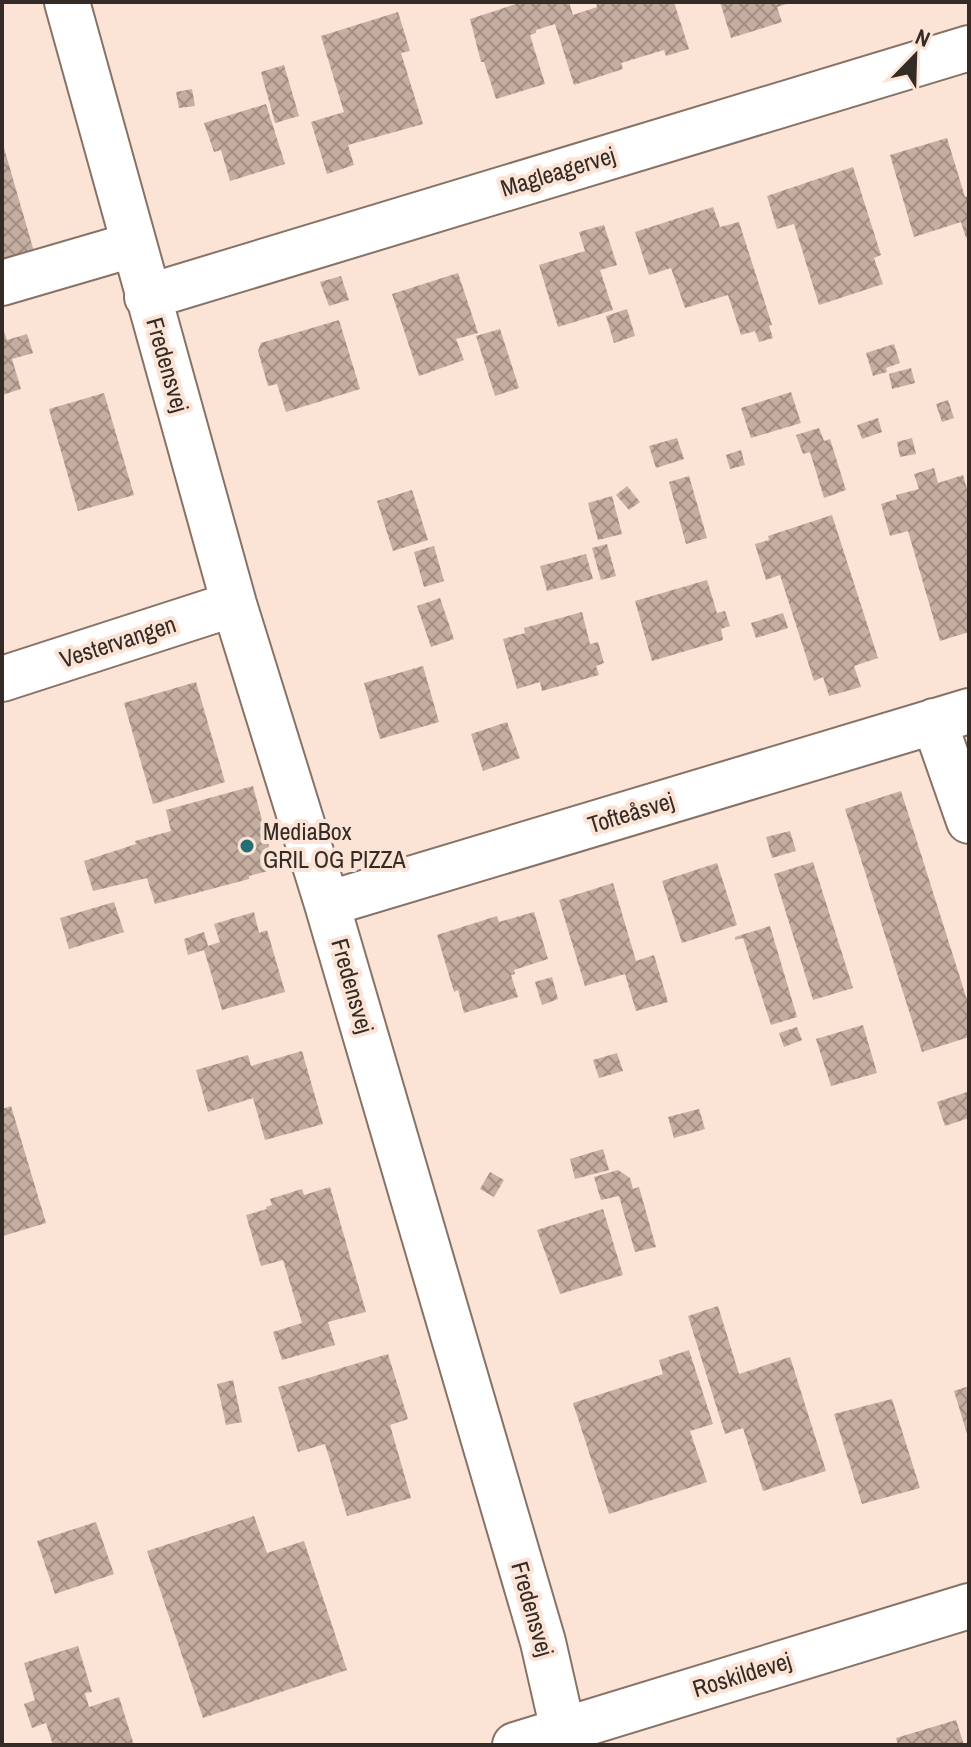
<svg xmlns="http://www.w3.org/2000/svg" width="971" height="1747" font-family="'Archivo Narrow',sans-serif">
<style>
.building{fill:url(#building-cross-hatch)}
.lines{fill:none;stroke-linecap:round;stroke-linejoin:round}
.minor-casing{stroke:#877266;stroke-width:48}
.minor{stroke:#fff;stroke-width:44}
.poi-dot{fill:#226e73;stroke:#fbe3d5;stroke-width:3}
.labels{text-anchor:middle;stroke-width:8;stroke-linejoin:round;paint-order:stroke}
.street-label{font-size:24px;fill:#342b26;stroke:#fbe3d5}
.poi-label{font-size:24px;fill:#342b26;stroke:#fbe3d5;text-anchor:start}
</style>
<defs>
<pattern id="building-cross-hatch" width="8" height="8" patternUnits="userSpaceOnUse" patternTransform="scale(2)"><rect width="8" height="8" fill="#c5aea1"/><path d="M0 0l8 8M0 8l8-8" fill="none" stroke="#a18e83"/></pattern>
</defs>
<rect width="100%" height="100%" fill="#fbe3d5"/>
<!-- building -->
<path class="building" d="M 522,2 L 569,2 L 573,15 L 597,7 L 596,2 L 674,2 L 689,49 L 666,56 L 664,50 L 621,63 L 623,69 L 574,85 L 555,24 L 536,30 L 536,33 L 530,35 L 545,84 L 496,99 L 484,62 L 481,62 L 470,19 Z
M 720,2 L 790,2 L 790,3 L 777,7 L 782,22 L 731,38 Z
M 398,12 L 410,51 L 401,53 L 423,124 L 348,145 L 354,165 L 327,174 L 311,122 L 344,112 L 321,36 Z
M 284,65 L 299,116 L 275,123 L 261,72 Z
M 192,89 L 195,106 L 179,108 L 176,92 Z
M 266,104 L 285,164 L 230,181 L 221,150 L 214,152 L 204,123 Z
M 947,138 L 965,197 L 969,196 L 969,237 L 966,238 L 961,222 L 914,237 L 890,155 Z
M 2,141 L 35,255 L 2,265 Z
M 853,167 L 881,255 L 874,258 L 883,284 L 819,305 L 794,224 L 777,229 L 767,196 Z
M 713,207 L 720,227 L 739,222 L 772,325 L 769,326 L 773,338 L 759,342 L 755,331 L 741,335 L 728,295 L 685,308 L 671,268 L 649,275 L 635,232 Z
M 604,225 L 617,265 L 600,270 L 613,310 L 558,327 L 539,265 L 585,251 L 579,232 Z
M 458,273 L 478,333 L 456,339 L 464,360 L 419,376 L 392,294 Z
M 341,276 L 349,300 L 329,306 L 320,282 Z
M 627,309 L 635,336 L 614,343 L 606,316 Z
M 339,320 L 360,389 L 286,412 L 277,384 L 268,386 L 258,351 L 261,343 Z
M 2,326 L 7,340 L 27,334 L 33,353 L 12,359 L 21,389 L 2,395 Z
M 500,329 L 519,388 L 495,396 L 476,336 Z
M 894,344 L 900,363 L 886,368 L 887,372 L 873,376 L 866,353 Z
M 911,368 L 915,383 L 892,389 L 889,374 Z
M 791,392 L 801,423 L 751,438 L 741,408 Z
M 104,393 L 134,495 L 78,511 L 49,409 Z
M 948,400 L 954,418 L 942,422 L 936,404 Z
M 878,418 L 882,432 L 862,439 L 857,425 Z
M 819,428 L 824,441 L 830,439 L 846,490 L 824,498 L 810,452 L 803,454 L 796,435 Z
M 677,438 L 684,459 L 656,468 L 649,446 Z
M 912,438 L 916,454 L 900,457 L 897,442 Z
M 741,450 L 745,465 L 730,469 L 726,455 Z
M 934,468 L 938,483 L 963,475 L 969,496 L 969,632 L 940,641 L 908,531 L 890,536 L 881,504 L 897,499 L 896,495 L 919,489 L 914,474 Z
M 689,476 L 707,538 L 686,544 L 669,482 Z
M 627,486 L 640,502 L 629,510 L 616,495 Z
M 412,490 L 428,540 L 393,551 L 377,501 Z
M 612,496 L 622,534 L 598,540 L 588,503 Z
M 832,515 L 878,658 L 854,666 L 861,687 L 829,696 L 823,677 L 814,681 L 780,575 L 766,580 L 755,544 L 769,540 L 768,536 Z
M 607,544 L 616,576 L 601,580 L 592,548 Z
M 434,546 L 444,581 L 424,587 L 414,552 Z
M 586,554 L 593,579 L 547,591 L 540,566 Z
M 707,580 L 717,613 L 725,611 L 730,626 L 721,629 L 723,640 L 652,661 L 635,601 Z
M 440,598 L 454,639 L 431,647 L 417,606 Z
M 582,612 L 590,644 L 598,642 L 604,663 L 596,666 L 599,675 L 542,691 L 540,682 L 517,689 L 503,639 L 525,633 L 524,628 Z
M 783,613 L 788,628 L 756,638 L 751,623 Z
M 423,666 L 439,722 L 380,739 L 364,683 Z
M 196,682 L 225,782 L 153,804 L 124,703 Z
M 507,722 L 520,758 L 483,771 L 471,734 Z
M 253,786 L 275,869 L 249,876 L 249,879 L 155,904 L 147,878 L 93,891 L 84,861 L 136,844 L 135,841 L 171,831 L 166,810 Z
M 901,791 L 969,1006 L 969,1037 L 922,1052 L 845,809 Z
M 790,831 L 796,851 L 772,858 L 766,837 Z
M 813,862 L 853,988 L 813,1000 L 774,874 Z
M 717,863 L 737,925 L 682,943 L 662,881 Z
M 613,883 L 636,961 L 654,955 L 668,1002 L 636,1011 L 625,974 L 585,986 L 559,900 Z
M 114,902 L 124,932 L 69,949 L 60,918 Z
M 254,912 L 259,933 L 267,930 L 285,992 L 222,1010 L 204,950 L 188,955 L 184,939 L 204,932 L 208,946 L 220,942 L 214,924 Z
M 534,912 L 548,959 L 514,970 L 515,974 L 511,975 L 518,997 L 464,1013 L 458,990 L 454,992 L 437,935 L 497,916 L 499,922 Z
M 770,926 L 797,1017 L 771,1025 L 743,938 L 735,940 L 735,937 Z
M 552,977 L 558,999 L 542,1005 L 535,982 Z
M 863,1025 L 877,1073 L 831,1086 L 816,1039 Z
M 797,1027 L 802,1040 L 784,1047 L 779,1033 Z
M 302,1051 L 323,1124 L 265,1140 L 253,1098 L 208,1112 L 196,1070 L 248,1055 L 251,1066 Z
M 617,1053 L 623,1071 L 599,1078 L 593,1060 Z
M 967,1092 L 969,1118 L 945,1126 L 937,1102 Z
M 11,1106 L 46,1223 L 3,1236 L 2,1109 Z
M 699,1109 L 705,1129 L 674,1138 L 668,1117 Z
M 603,1149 L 609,1170 L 575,1179 L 570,1159 Z
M 618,1170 L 630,1178 L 633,1189 L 639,1187 L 656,1247 L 635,1252 L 619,1196 L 601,1200 L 594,1177 Z
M 490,1172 L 504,1180 L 494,1197 L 480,1189 Z
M 330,1187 L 366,1312 L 328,1322 L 335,1345 L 282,1360 L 273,1332 L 302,1323 L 283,1260 L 261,1266 L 246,1215 L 267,1209 L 266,1207 L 272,1205 L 270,1199 L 302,1189 L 304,1195 Z
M 603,1209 L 623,1275 L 560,1294 L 537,1230 Z
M 718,1306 L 739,1374 L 790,1357 L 826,1471 L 763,1491 L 743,1428 L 725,1434 L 688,1316 Z
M 689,1350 L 713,1424 L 690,1431 L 707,1482 L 609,1514 L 573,1403 L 663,1374 L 659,1360 Z
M 388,1354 L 408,1419 L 390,1425 L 411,1498 L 347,1516 L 325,1444 L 298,1452 L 278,1387 Z
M 233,1380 L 242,1422 L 226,1425 L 217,1384 Z
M 969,1386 L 969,1437 L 968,1437 L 954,1391 Z
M 892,1399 L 920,1488 L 862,1504 L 834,1414 Z
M 254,1516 L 267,1553 L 304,1541 L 347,1670 L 203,1718 L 147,1551 Z
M 96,1522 L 114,1574 L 55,1594 L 37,1541 Z
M 78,1646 L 92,1692 L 85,1693 L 89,1707 L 119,1697 L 134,1745 L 53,1745 L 46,1723 L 32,1728 L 24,1704 L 35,1700 L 24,1663 Z
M 956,1720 L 964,1745 L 898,1745 L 896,1738 Z"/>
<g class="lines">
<!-- minor casing -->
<g class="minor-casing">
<path id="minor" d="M 67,2 L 234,604 L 327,904 L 543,1642 L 563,1730 L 561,1745
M 2,283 L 132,245
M 147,297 L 969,48
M 2,679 L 234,604
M 934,721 L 969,821
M 327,904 L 969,711
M 515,1745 L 969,1606"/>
</g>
<!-- minor -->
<use href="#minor" class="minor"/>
</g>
<!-- markers -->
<circle class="poi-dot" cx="247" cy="846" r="8"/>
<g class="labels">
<!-- street labels -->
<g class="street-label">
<text transform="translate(558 172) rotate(-17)" y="8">Magleagervej</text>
<text transform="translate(167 365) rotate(74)" y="8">Fredensvej</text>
<text transform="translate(118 642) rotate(-18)" y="8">Vestervangen</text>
<text transform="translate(631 813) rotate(-17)" y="8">Tofteåsvej</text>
<text transform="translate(352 986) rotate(74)" y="8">Fredensvej</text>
<text transform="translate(532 1609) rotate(74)" y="8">Fredensvej</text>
<text transform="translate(742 1675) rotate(-17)" y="8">Roskildevej</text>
</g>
<!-- poi labels -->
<g class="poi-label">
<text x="263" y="840">MediaBox<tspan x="263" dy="28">GRIL OG PIZZA</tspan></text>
</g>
</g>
<!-- border -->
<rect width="971" height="1747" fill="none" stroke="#342b26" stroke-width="8"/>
<!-- north arrow -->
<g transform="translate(915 56) rotate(23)" stroke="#fbe3d5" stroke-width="6" paint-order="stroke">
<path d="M0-6L14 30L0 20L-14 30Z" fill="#342b26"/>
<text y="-12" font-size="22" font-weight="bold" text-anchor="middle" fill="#342b26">N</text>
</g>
</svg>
